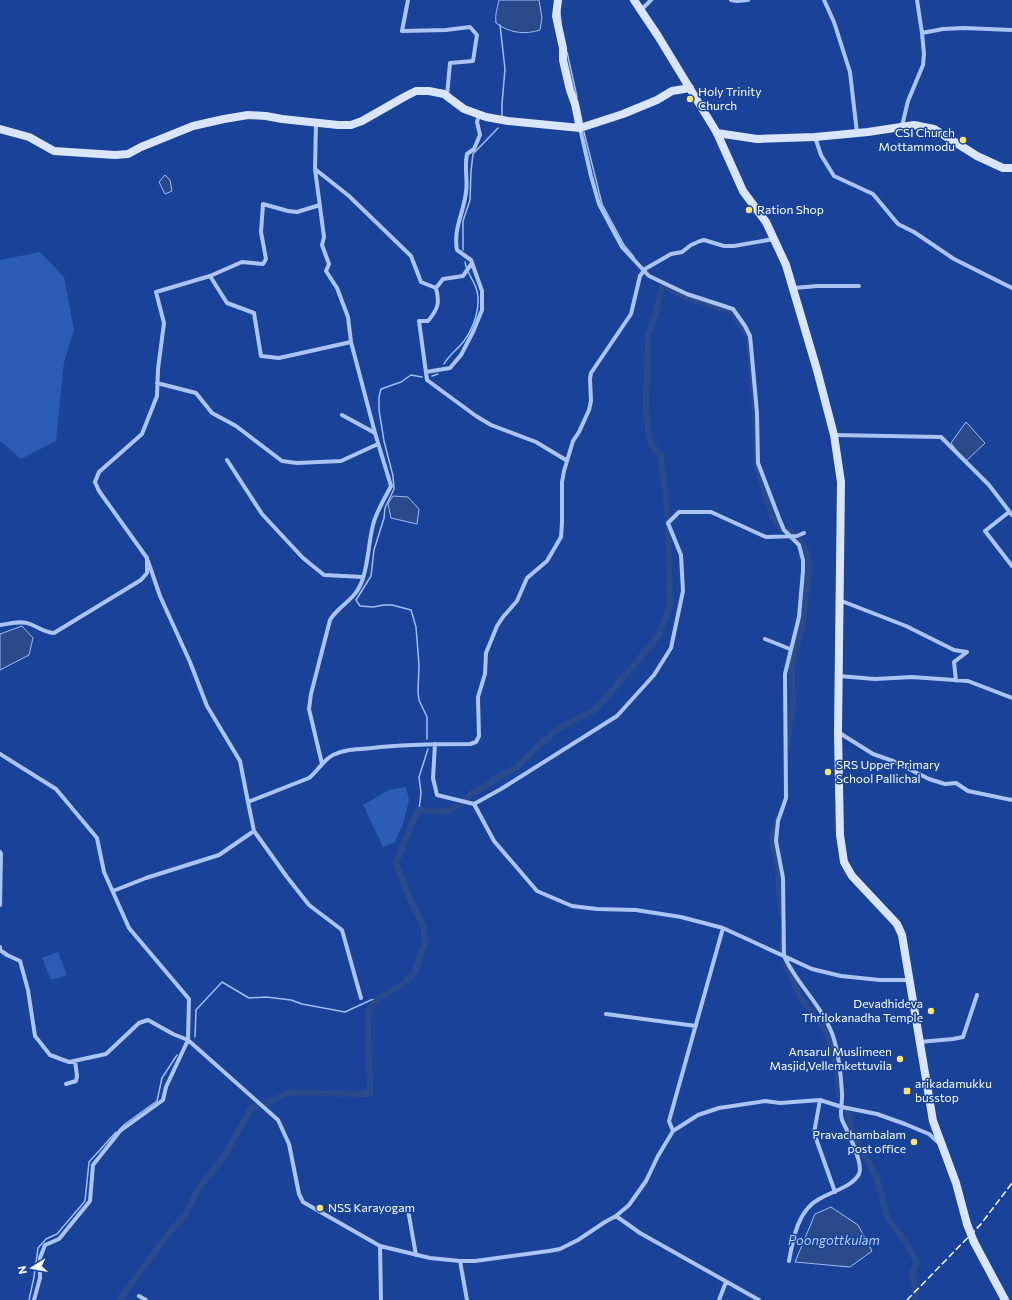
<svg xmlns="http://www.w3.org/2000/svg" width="1012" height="1300" font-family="Commissioner,sans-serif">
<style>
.green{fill:#2b5db6}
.water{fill:#2b4a8a;stroke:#9ebef4}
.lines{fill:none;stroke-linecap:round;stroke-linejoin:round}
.stream{stroke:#9ebef4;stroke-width:1.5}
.canal{stroke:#2b4a8a;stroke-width:6}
.street{stroke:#acc4f1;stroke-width:4}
.secondary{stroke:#dae5fc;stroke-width:8}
.rail{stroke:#fff;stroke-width:1.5;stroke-dasharray:7 3;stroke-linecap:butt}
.secondary-bridge{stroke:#dae5fc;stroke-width:8}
.poi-dot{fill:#ffe36c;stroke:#184398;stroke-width:1.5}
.labels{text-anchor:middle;stroke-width:3;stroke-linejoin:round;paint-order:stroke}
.poi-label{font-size:12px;fill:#fff;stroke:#184398;text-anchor:start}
.water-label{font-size:13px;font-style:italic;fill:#b8cff8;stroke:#184398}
</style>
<rect width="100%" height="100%" fill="#184398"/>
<!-- green -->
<path class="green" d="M 40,252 L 64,277 L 74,330 L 64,362 L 56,441 L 21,459 L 0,441 L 0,260 Z
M 406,787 L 409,800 L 403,824 L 395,842 L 383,847 L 363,805 L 389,790 Z
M 58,952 L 67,975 L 51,980 L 42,958 Z"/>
<!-- water -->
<path class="water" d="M 499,0 L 539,0 L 542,18 L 540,30 C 525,35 509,33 496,23 C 495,13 497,10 499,0 Z
M 165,175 L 170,180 L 172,191 L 165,194 L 159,182 Z
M 966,422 L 985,443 L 965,462 L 951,443 Z
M 393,496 L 408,497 L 419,509 L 417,524 L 391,518 L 388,504 Z
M 22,626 L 33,638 L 29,655 L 0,670 L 0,634 Z
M 831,1207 L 858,1225 L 872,1251 L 850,1267 L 795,1262 L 815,1214 Z"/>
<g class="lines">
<!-- stream -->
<path class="stream" d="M 560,12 L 561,23
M 500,25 L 505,69 L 502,104 L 502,117
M 567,52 L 577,97
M 584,132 L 602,204 L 624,245 L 634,257
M 463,250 L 463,221 L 470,200 L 471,171 L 473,154 L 498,128
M 444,364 C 449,355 458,349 464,341 C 474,327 481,307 477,291 C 474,280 467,274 465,262
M 432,376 L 438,374
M 422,377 L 411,375 L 401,382 L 381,389 L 379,397 L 379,410 L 384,441 L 393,476 L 394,489 L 385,508 L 384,518 L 374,550 L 371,576 L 356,600 L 360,606 L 373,607 L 384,605 L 392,605 L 411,610 L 416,627 L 419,665 L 418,692 L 419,700 L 427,717 L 427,739
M 419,810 L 421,793 L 419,777 L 428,749
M 195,1037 L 196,1010 L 222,982 L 249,998 L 266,997 L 291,1000 L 302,1004 L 345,1012 L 371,1000 L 378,999
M 119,1130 L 125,1124 L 157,1101 L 162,1078 L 177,1055
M 29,1300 L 34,1277 L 38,1248 L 46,1239 L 57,1234 L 85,1201 L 89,1162 L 116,1132"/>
<!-- canal -->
<path class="canal" d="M 787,746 L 793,703 L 792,665 L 803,623 L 809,566 C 809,550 800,541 789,530
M 466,799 L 472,793 L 489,784 L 498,777 L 517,767 L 536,748 L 558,729 L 596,709 L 632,667 L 659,635 L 670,605 L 668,523 L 661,455 L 652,446 L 648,430 L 646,406 L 648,335 L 655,315 L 663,285 L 685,297 L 732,312 L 749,337 L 755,413 L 756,463 L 773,518 L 781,529
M 778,819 L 772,836 L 773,845 L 778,865 L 779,889 L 782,914
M 782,953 L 782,935
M 785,964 L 801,998 L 824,1028 L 832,1046 L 837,1071 L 839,1097
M 266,1103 L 289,1093 L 370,1094 L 368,1019 L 370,1007 L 380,997 L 405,983 L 415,971 L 425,942 L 423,925 L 409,898 L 396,863 L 411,825 L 419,810 L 446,812 L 462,803
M 847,1112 L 853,1133 L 877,1178 L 887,1217 L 907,1244 L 917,1263 L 912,1273 L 916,1300
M 119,1300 L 168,1234 L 186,1214 L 197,1190 L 224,1157 L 251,1108 L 256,1107"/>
<!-- street -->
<path class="street" d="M 408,0 L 402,31 L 446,30 L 470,27 L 477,35 L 473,61 L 450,63 L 447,96
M 731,0 L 737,1 L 748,0
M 824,0 L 834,22 L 850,72 L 857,133
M 641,10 L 651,0
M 922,33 L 943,29 L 964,28 L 1012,30
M 316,123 L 315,169 L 349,196 L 411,256 L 421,282 L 436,288
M 902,126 L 908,101 L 923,65 L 924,54 L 922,33 L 917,0
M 580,128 L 591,176 L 599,204 L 622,247 L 649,276 L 687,294 L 733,309 L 745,326 L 750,336 L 751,346 L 757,413 L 758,463 L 779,518 L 784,530 L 799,545 L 803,560 L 803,571 L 799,617 L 785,674 L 786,798 L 778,821 L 776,841 L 783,878 L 784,956 C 797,985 824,1007 834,1039 C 839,1056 841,1075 842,1093 C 843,1101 839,1112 842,1120 C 847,1130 864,1165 859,1174 C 852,1187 833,1191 821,1198 C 798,1209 793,1238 789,1261
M 815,137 L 821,155 L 834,176 L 873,194 L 898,224 L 914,232 L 954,259 L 1012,288
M 315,169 L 324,237 L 322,245 L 329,264 L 326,271 L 337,288 L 348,317 L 351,342
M 210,276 L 242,262 L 263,264 L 266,259 L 261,232 L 263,204 L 288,211 L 297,212 L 320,205
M 436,288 C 440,303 438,309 428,321 L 419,321 L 427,380 L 476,416 L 491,425 L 536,442 L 566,460
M 436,288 L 443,279 L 463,276 L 472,263
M 794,288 L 817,286 L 859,286
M 426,372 L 450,368 L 461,355 L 473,332 L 482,310 L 482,291 L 471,260 L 457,250 C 453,229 464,212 466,192 C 468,179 464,168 467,154 L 474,149 L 480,135 L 477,122 L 479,115
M 157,383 L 196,393 L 212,413 L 236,426 L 282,461 L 297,463 L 341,461 L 378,444
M 342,415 L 375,433
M 834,435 L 941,437 L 989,485 L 1012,515
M 227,460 L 262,514 L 303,558 L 324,575 L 363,577
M 1009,512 L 985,531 L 1012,566
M 148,561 L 160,596 L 190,662 L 207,706 L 240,761 L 248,802 L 309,778 C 318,771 323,760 333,755 C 345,749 359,749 372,748 C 405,744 437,744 470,744 L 476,742 L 479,736 L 478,697 L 485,674 L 486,653 L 497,626 L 503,617 L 517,601 L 527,578 L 547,561 L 561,537 L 562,523 L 562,482 L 564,471 L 573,441 L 579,432 L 589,410 L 591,401 L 590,379 L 591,373 L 631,314 L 640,276 L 645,269 L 671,254 L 682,252 L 691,245 L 700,241 L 704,240 L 724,246 L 734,246 L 774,239
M 839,600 L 906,626 L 954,650 L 967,652 L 954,662 L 956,681
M 0,625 C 9,624 21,620 30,624 C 38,627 44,632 54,633 L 141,580 L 147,573 L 147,558 L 99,491 L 95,482 L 99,472 L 142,434 L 157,396 L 158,369 L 164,323 L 156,292 L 210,276 L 227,303 L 254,313 L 261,356 L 279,358 L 351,342 L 375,433 L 391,486 C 385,498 376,512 373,525 C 368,544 368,575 357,591 C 350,602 337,608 330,620 L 311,694 L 309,709 L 322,764
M 765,639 L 790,649
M 839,676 L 875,679 L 912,677 L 968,681 L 1012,698
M 838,732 L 873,754 L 893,761 L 929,779 L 945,784 L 956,783 L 968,791 L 1012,800
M 435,744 L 433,778 L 437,795 L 474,804 L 494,841 L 537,891 L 572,906 L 597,909 L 636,910 L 681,917 L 723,928 L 812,969 L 841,976 L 880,980 L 909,980
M 0,754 L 56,789 L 97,838 L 104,872 L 129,928 L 189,999 L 188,1040 L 166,1087 L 163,1100 L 120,1131 L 93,1165 L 90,1201 L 59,1239 L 45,1245 L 40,1258 L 40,1278 L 34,1300
M 248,802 L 254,831 L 287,877 L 309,905 L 342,930 L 361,998
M 474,804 L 501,789 L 617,716 L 654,675 L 671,648 L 683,591 L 681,555 L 668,523 L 679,512 L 711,512 L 766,537 L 797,536 L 804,533
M 0,852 L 1,854 L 0,905
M 113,891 L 146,878 L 219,855 L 254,831
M 0,947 L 0,950 L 7,955 L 20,961 L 28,990 L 35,1036 L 50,1055 L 69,1062 L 106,1054 L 139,1023 L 148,1020 L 173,1034 L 188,1040 L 278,1120 L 289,1144 L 299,1194 L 303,1202 L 380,1246 L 430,1258 L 460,1261 L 475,1261 L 549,1251 L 560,1249 L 578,1240 L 605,1222 L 616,1216 L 629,1205 L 646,1181 L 658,1156 L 673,1131 L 698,1115 L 719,1108 L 765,1101 L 780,1103 L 820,1100 L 842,1107 L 877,1114 L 905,1124 L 929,1134 L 939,1143
M 606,1014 L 696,1026
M 919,1042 L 953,1039 L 963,1037 L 977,995
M 66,1084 L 76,1081 L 77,1076 L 75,1061
M 820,1100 L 814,1133 L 835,1192
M 673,1131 L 669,1121 L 723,928
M 408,1210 L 416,1255
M 616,1216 L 640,1233 L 759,1300
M 380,1246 L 381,1300
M 460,1261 L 467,1300
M 139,1296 L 146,1300
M 719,1300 L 726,1282"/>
<!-- secondary -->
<path class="secondary" d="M 558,0 L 556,16 L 563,48 L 563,60 L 570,90 L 575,104 L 580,128
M 634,0 L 658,36 L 717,133 L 743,191 L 766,222 L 786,265 L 817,370 L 834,435 L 841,482 L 838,732 L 840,835 L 844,862 L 852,876 L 897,924 L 902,935 L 933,1121 L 956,1183 L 967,1224
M 0,129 L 29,137 L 54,151 L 115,155 L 128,154 L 141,147 L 193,126 L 224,119 L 248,115 L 266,116 L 282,119 L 338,125 L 351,125 L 362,121 L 406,96 L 416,91 L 429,91 L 444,94 L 464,109 L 486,117 L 508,121 L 580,128 L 623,114 L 657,100 L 672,91 L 690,88
M 717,133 L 757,139 L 815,137 L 868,132 L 914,125 L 934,129 L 977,156 L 1003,168 L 1012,168
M 974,1242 L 1005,1300"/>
<!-- rail -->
<path class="rail" d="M 907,1300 L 981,1224 L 1012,1183"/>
<!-- secondary-bridge -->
<path class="secondary-bridge" d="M 967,1224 L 974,1242"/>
</g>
<!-- markers -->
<g class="poi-dot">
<circle cx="690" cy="99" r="4"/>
<circle cx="963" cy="140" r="4"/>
<circle cx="749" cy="210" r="4"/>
<circle cx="828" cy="772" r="4"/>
<circle cx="931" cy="1011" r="4"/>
<circle cx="900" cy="1059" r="4"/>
<rect x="903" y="1087" width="8" height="8" rx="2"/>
<circle cx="914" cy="1142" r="4"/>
<circle cx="320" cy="1208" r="4"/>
</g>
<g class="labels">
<!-- poi labels -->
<g class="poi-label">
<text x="698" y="96">Holy Trinity<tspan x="698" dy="14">Church</tspan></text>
<text x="955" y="137" text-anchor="end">CSI Church<tspan x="955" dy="14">Mottammodu</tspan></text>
<text x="757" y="214">Ration Shop</text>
<text x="836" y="769">SRS Upper Primary<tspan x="836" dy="14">School Pallichal</tspan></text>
<text x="923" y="1008" text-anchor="end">Devadhideva<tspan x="923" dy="14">Thrilokanadha Temple</tspan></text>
<text x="892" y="1056" text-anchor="end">Ansarul Muslimeen<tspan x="892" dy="14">Masjid,Vellemkettuvila</tspan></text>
<text x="915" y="1088">arikadamukku<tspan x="915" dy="14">busstop</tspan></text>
<text x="906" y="1139" text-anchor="end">Pravachambalam<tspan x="906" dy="14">post office</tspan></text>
<text x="328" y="1212">NSS Karayogam</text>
</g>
<!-- water labels -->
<g class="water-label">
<text x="834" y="1245">Poongottkulam</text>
</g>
</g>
<!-- north arrow -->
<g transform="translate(32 1268) rotate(259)" stroke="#184398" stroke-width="3" paint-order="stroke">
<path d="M0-3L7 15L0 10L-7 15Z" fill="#ffffff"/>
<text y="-6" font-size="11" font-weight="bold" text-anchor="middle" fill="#ffffff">N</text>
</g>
</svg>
